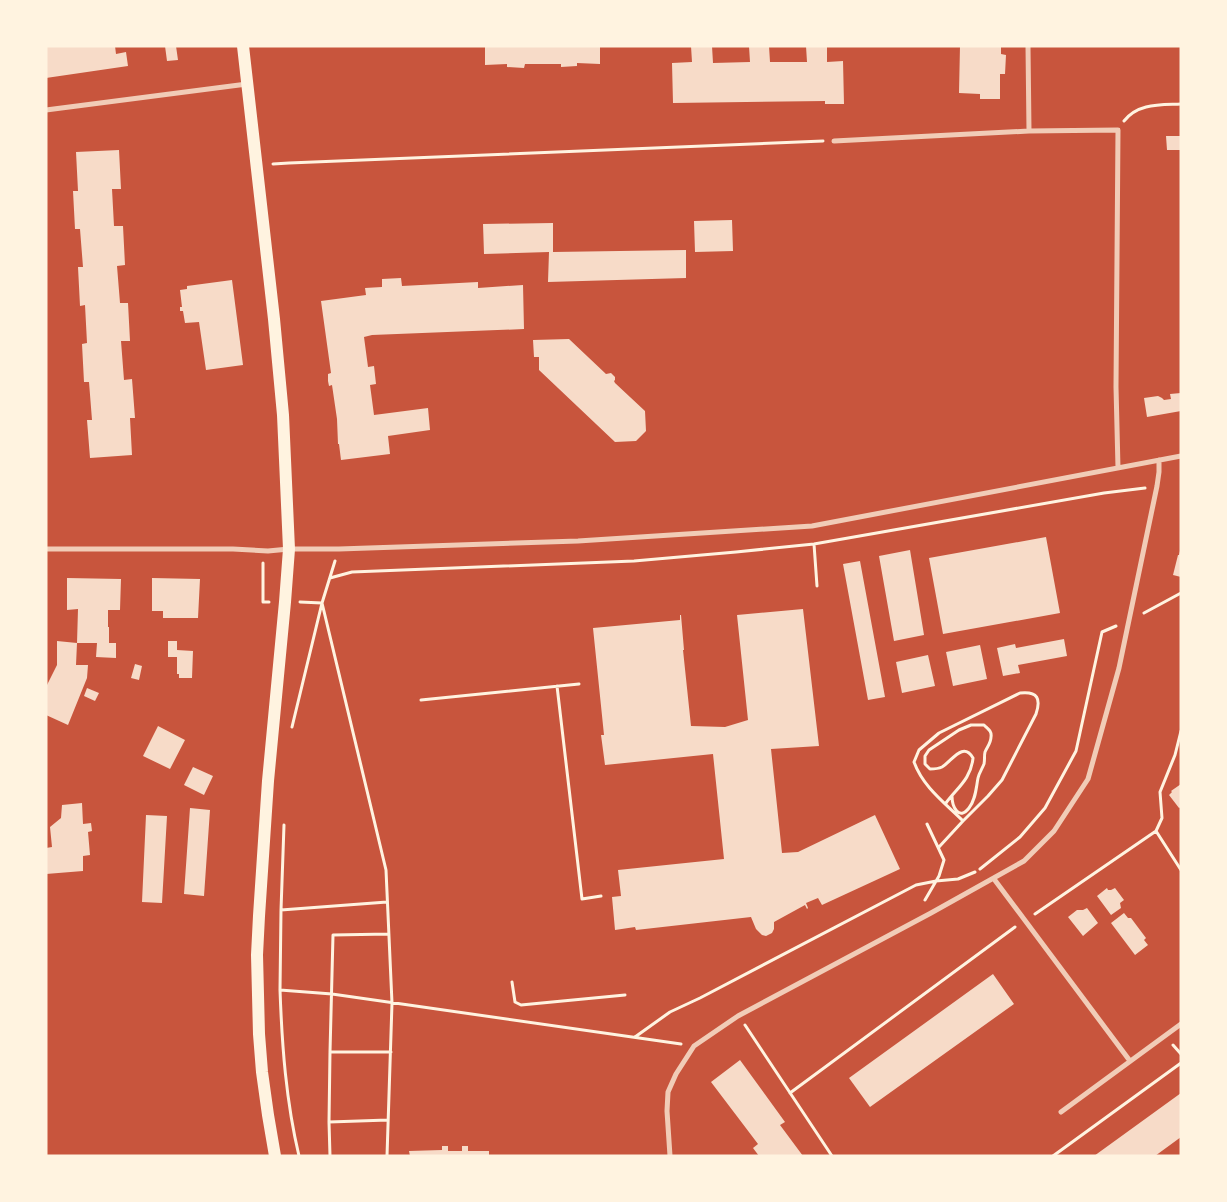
<svg xmlns="http://www.w3.org/2000/svg" width="1227" height="1202" font-family="'PT Sans Narrow',sans-serif">
<style>
.building{fill:#f7dbc8}
.lines{fill:none;stroke-linecap:round;stroke-linejoin:round}
.path{stroke:#fff3e0;stroke-width:3}
.minor{stroke:#f1ccb7;stroke-width:5}
.primary{stroke:#fff3e0;stroke-width:12}
</style>
<rect width="100%" height="100%" fill="#c8553d"/>
<!-- building -->
<path class="building" d="M 46,46 L 115,46 L 116,54 L 126,52 L 128,66 L 46,78 Z
M 165,46 L 176,46 L 178,60 L 167,61 Z
M 485,46 L 600,46 L 600,64 L 577,63 L 577,66 L 561,67 L 561,64 L 525,64 L 524,68 L 507,67 L 507,64 L 485,65 Z
M 691,46 L 712,46 L 713,63 L 750,62 L 749,46 L 769,46 L 770,62 L 807,62 L 806,46 L 827,46 L 827,62 L 843,61 L 844,104 L 825,104 L 825,101 L 673,103 L 672,63 L 692,62 Z
M 960,46 L 1001,46 L 1001,54 L 1006,55 L 1005,74 L 1000,74 L 1000,99 L 980,99 L 980,94 L 959,93 Z
M 1166,136 L 1181,136 L 1181,150 L 1167,150 Z
M 119,150 L 121,189 L 112,189 L 114,226 L 123,226 L 125,265 L 117,266 L 120,303 L 128,303 L 130,341 L 121,341 L 124,380 L 132,379 L 135,418 L 130,418 L 132,455 L 90,458 L 87,420 L 92,420 L 89,382 L 84,382 L 82,344 L 87,343 L 85,305 L 80,306 L 78,267 L 83,267 L 80,229 L 75,229 L 73,191 L 78,191 L 76,152 Z
M 732,220 L 733,251 L 695,252 L 694,221 Z
M 553,223 L 553,252 L 686,250 L 686,278 L 548,282 L 549,252 L 484,254 L 483,224 Z
M 401,278 L 402,286 L 478,282 L 478,288 L 523,285 L 524,329 L 372,335 L 364,337 L 368,367 L 374,366 L 376,384 L 370,385 L 374,415 L 428,408 L 430,430 L 388,436 L 390,454 L 341,460 L 339,444 L 338,444 L 337,419 L 332,385 L 329,386 L 328,381 L 328,374 L 331,373 L 321,301 L 366,295 L 365,288 L 382,287 L 382,279 Z
M 232,280 L 243,365 L 206,370 L 199,322 L 185,323 L 183,311 L 180,311 L 180,307 L 182,307 L 180,290 L 187,289 L 187,286 Z
M 569,339 L 606,374 L 611,373 L 615,377 L 615,380 L 614,381 L 615,383 L 645,411 L 646,431 L 636,441 L 615,442 L 539,370 L 539,357 L 534,357 L 533,340 Z
M 1181,393 L 1181,411 L 1147,417 L 1144,398 L 1158,396 L 1162,398 L 1164,400 L 1171,399 L 1170,394 Z
M 1046,537 L 1060,613 L 943,634 L 929,558 Z
M 910,550 L 924,635 L 894,641 L 879,556 Z
M 1180,551 L 1181,551 L 1181,577 L 1173,575 L 1178,555 L 1179,555 Z
M 860,561 L 885,697 L 868,700 L 843,564 Z
M 67,578 L 121,579 L 120,610 L 108,610 L 108,627 L 109,627 L 109,643 L 116,643 L 116,658 L 96,657 L 97,643 L 77,643 L 78,609 L 67,610 Z
M 152,578 L 200,579 L 198,618 L 163,618 L 163,611 L 152,611 Z
M 803,609 L 819,746 L 771,749 L 782,853 L 798,852 L 875,815 L 900,869 L 822,905 L 818,898 L 806,903 L 808,908 L 807,909 L 805,905 L 774,922 L 774,929 L 772,933 L 766,936 L 762,935 L 756,929 L 751,917 L 636,930 L 635,927 L 615,930 L 612,897 L 621,896 L 618,870 L 724,859 L 713,754 L 605,765 L 601,735 L 604,735 L 593,628 L 680,620 L 680,615 L 681,615 L 684,650 L 683,650 L 691,726 L 725,727 L 748,720 L 737,615 Z
M 1064,639 L 1067,656 L 1018,665 L 1020,673 L 1003,676 L 997,648 L 1015,644 L 1016,648 Z
M 57,641 L 77,643 L 76,665 L 88,665 L 87,678 L 68,725 L 46,715 L 46,687 L 57,665 Z
M 168,641 L 177,641 L 177,650 L 193,651 L 192,678 L 179,678 L 179,674 L 177,674 L 177,657 L 168,657 Z
M 980,645 L 987,679 L 953,686 L 946,652 Z
M 928,655 L 935,686 L 902,693 L 896,662 Z
M 135,664 L 142,666 L 139,680 L 131,678 Z
M 87,688 L 99,693 L 95,701 L 84,696 Z
M 158,726 L 185,740 L 170,769 L 143,756 Z
M 193,767 L 213,776 L 204,795 L 184,785 Z
M 1181,784 L 1181,807 L 1179,808 L 1169,795 L 1172,792 L 1171,791 Z
M 82,803 L 83,824 L 91,823 L 92,831 L 88,832 L 90,855 L 83,856 L 83,871 L 46,874 L 46,848 L 52,847 L 50,827 L 61,818 L 62,805 Z
M 190,808 L 210,810 L 204,896 L 184,894 Z
M 146,815 L 167,816 L 162,903 L 142,902 Z
M 1107,888 L 1108,890 L 1111,890 L 1115,888 L 1124,900 L 1120,903 L 1121,908 L 1111,915 L 1097,896 Z
M 1087,908 L 1098,923 L 1083,936 L 1068,917 L 1077,910 L 1083,910 Z
M 1124,913 L 1128,918 L 1131,918 L 1146,938 L 1144,940 L 1148,945 L 1135,955 L 1111,923 Z
M 993,974 L 1014,1004 L 870,1107 L 849,1078 Z
M 740,1060 L 785,1122 L 780,1125 L 803,1156 L 759,1156 L 753,1148 L 758,1144 L 711,1082 Z
M 1181,1093 L 1181,1137 L 1155,1156 L 1094,1156 Z
M 442,1146 L 448,1146 L 448,1151 L 462,1151 L 462,1146 L 468,1146 L 468,1151 L 489,1151 L 489,1156 L 410,1156 L 409,1151 L 442,1150 Z"/>
<g class="lines">
<!-- path -->
<path class="path" d="M 1124,121 C 1138,103 1160,105 1181,104
M 273,164 L 289,163 L 823,141
M 814,544 L 817,586
M 263,563 L 263,602 L 269,602
M 330,578 L 352,572 L 634,561 L 736,552 L 814,544 L 1104,493 L 1145,488
M 300,602 L 322,603
M 322,603 L 386,870 L 392,1003 L 387,1156
M 1144,613 L 1181,593
M 557,686 L 582,899 L 601,896
M 421,700 L 579,684
M 292,727 L 322,603 L 335,561
M 946,803 C 957,788 971,779 973,758 C 963,741 952,761 942,767 C 938,769 934,769 930,769 L 925,764 L 925,756 L 929,750 L 959,730 L 971,725 L 984,725 C 988,729 992,731 991,737 C 991,743 987,747 985,752 C 984,756 985,760 984,764 C 982,769 979,773 978,778 C 976,788 976,799 969,808 C 959,821 952,807 952,796
M 284,825 L 281,910 L 387,902
M 1156,831 L 1181,870
M 939,847 L 963,821 L 988,796 L 1002,780 L 1036,714 C 1041,699 1038,691 1020,693 L 939,733 L 919,750 L 914,762 C 923,787 945,803 963,821
M 980,869 L 1020,837 L 1045,808 L 1076,751 L 1102,632 L 1116,626
M 925,900 L 939,876 L 944,860 L 927,824
M 281,910 L 280,990 L 332,994 L 681,1044
M 1035,914 L 1156,831 L 1162,818 L 1160,792 L 1175,755 L 1181,731
M 389,934 L 333,935 L 330,1052 L 391,1052
M 512,982 L 515,1002 L 521,1005 L 625,995
M 280,990 C 282,1046 286,1101 299,1156
M 745,1025 L 832,1156
M 635,1037 L 670,1012 L 700,998 L 916,885 L 936,881 L 958,879 L 975,872
M 1173,1045 L 1181,1054
M 330,1052 L 329,1122 L 388,1120
M 790,1093 L 1015,927
M 329,1122 L 330,1156
M 1053,1156 L 1181,1063"/>
<!-- minor -->
<path class="minor" d="M 1028,46 L 1029,131
M 46,110 L 247,84
M 834,141 L 1029,131 L 1118,130 L 1116,387 L 1118,468
M 46,549 L 233,549 L 268,551 L 289,549 L 339,549 L 578,541 L 812,526 L 1181,456
M 994,879 L 1130,1061
M 1061,1112 L 1181,1024
M 670,1156 L 667,1111 L 668,1092 L 676,1074 L 694,1046 L 738,1016 L 931,913 L 1024,861 L 1054,831 L 1088,779 L 1119,668 L 1157,486 L 1159,472 L 1159,460"/>
<!-- primary -->
<path class="primary" d="M 243,46 L 274,319 L 283,415 L 289,549 L 285,602 L 268,781 L 259,916 L 257,955 L 259,1034 L 262,1072 L 268,1115 L 275,1156"/>
</g>
<!-- border -->
<rect width="1227" height="1202" fill="none" stroke="#fff3e0" stroke-width="95"/>
</svg>
